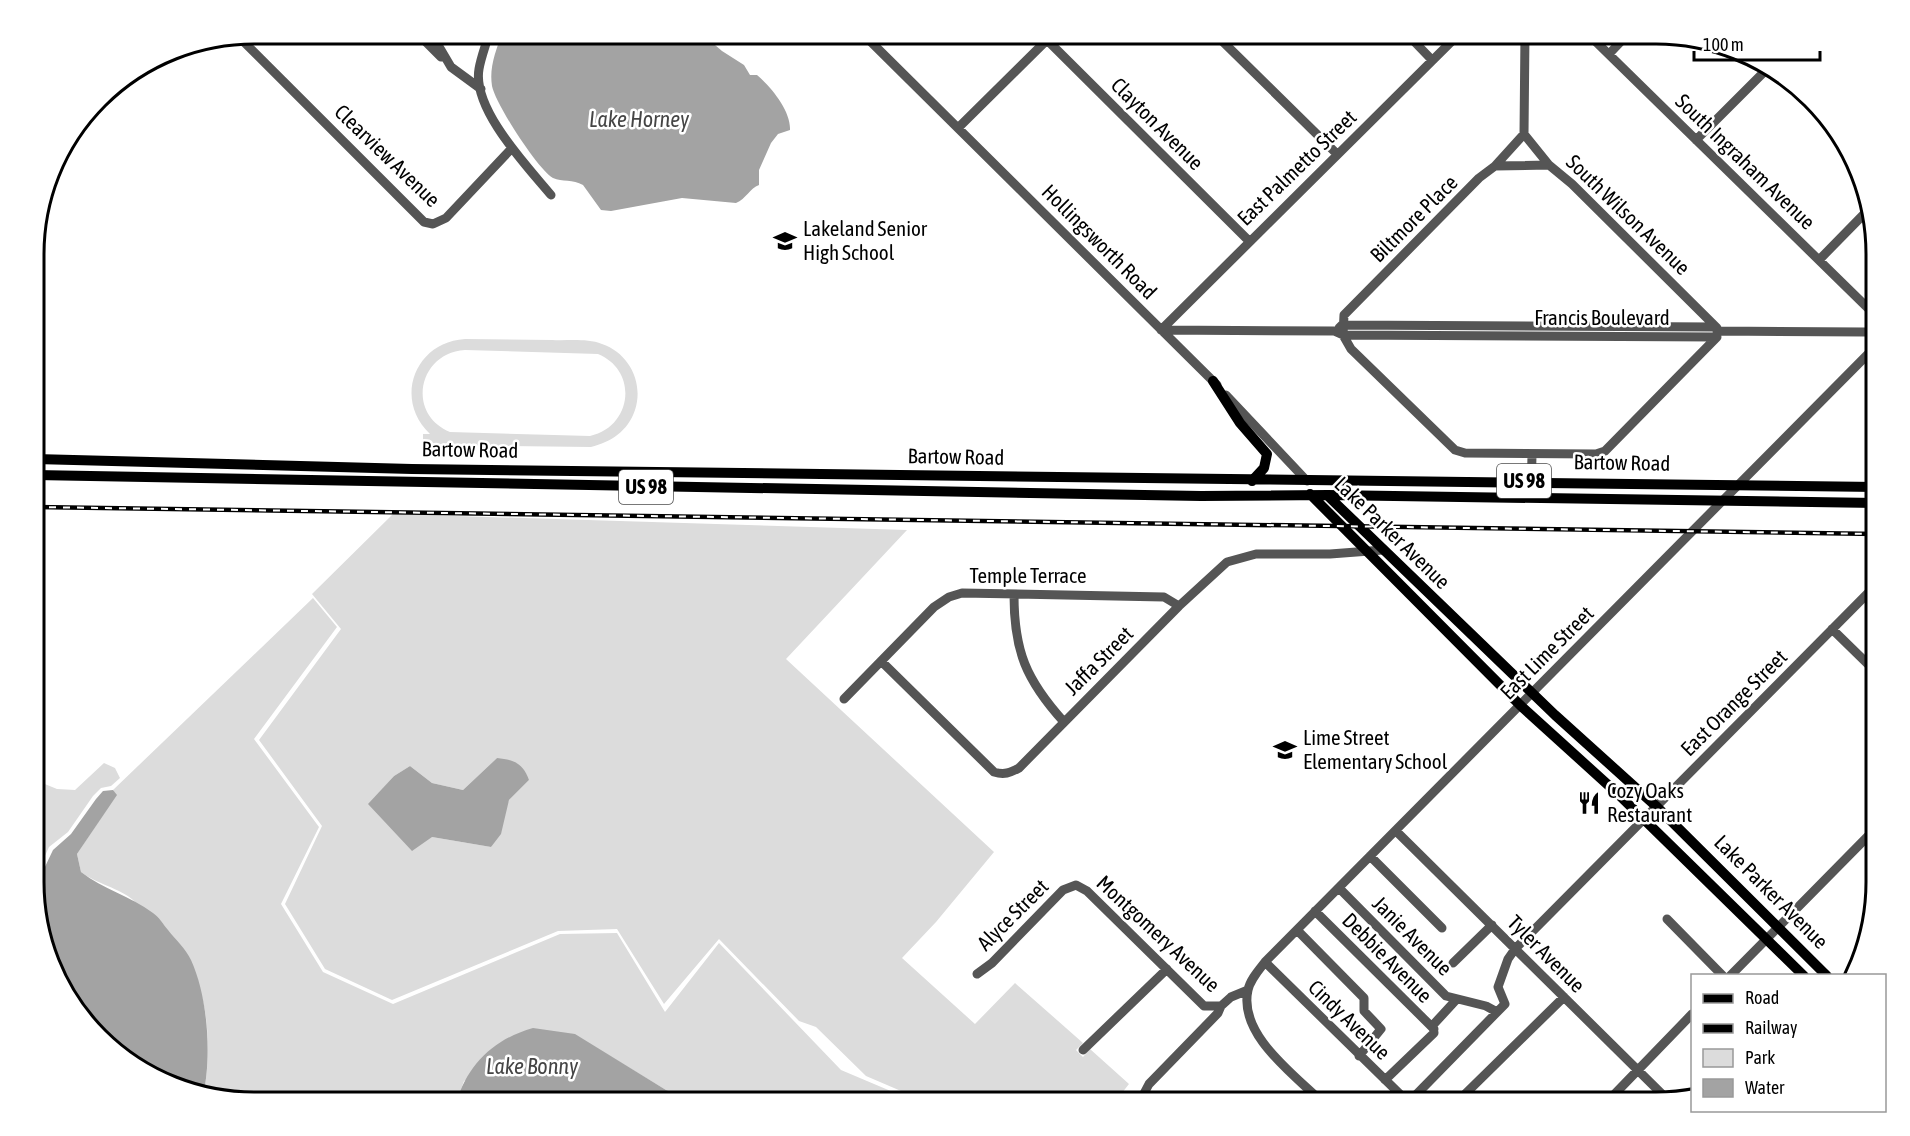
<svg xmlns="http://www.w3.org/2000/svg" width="1910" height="1136" font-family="'Asap Condensed',sans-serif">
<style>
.green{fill:#dcdcdc;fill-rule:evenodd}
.water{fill:#a3a3a3}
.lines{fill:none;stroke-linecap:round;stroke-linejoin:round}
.minor{stroke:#555;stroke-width:9}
.major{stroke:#000;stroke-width:10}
.rail-casing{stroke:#000;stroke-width:4.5}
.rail{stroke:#fff;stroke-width:2;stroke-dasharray:7;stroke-linecap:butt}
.labels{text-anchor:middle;stroke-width:5;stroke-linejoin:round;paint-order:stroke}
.shield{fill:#fff;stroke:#4c4c4c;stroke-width:1.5}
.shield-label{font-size:20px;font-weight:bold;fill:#000}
.street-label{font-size:21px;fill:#000;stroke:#fff}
.poi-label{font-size:21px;fill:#000;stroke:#fff;text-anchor:start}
.water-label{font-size:22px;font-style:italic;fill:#444;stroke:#fff}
.rim{fill:none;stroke:#000;stroke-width:3}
</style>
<rect width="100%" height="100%" fill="#fff"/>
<!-- green -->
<path class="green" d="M 465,339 C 494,339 523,340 552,340 C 568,341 586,338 602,344 C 629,353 644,383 635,410 C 628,431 611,442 591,447 L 423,445 L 423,434 L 430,434 C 393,399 415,342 465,339 ZM 465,350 L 598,354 C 639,371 632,427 590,436 L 450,432 C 406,414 418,353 465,350 Z
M 393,514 L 907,530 L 786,659 L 994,852 L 936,922 L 902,958 L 975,1024 L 1015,983 L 1083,1043 L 1076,1050 L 1083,1057 L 1090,1049 L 1129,1084 L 1114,1103 L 929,1103 L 866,1076 L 816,1027 L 799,1021 L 719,939 L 664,1004 L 617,929 L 558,931 L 392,1000 L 325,969 L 285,904 L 322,826 L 259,740 L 341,629 L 312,594 ZM 497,758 L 529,780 L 509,800 L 491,847 L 432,837 L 369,804 L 394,776 L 410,766 L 432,783 L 463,790 Z
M 313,598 L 337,627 L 254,739 L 319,827 L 281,904 L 323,972 L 393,1004 L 560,934 L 617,933 L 665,1012 L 719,943 L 841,1070 L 919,1103 L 701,1103 L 666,1090 L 575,1035 L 464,1081 L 456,1103 L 253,1103 L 203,1096 C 210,1067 210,1016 199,988 C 196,978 142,909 133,900 C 121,889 95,883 81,872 L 77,854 L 116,795 L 113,790 Z
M 104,763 L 115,768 L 120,778 L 111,786 L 101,788 L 93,796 L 68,832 L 49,847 L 40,867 L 35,868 L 35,780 L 57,789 L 75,790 Z"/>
<!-- water -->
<path class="water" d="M 502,33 L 701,33 L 722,51 L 744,65 L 750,75 L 757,75 C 771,87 791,111 790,130 L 778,134 L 771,143 L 759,170 L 759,185 C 750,188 746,199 736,203 L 682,198 L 611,211 L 601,210 L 583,185 C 573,179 562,182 553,178 C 538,170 495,103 492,86 C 489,67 496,51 502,33 Z
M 497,758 C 514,760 523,763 529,780 L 509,800 L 501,834 L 491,847 L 432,837 L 412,851 L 368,804 L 394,776 L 410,766 L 432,783 L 463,790 Z
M 113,790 L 117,795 L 77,854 L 81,872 C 103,889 130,896 153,913 C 159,917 163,924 168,930 C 175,939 186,949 191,960 C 208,997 212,1057 203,1096 L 143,1073 L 70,1005 L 35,911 L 35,872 L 43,871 L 53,850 L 71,834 L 96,799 L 103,791 Z
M 533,1028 L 575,1034 L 666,1090 L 701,1103 L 456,1103 C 468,1064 494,1039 533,1028 Z"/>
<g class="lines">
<!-- minor -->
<path class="minor" d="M 417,33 L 441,57
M 431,33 L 451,67 L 481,89
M 489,33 C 486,45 481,57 479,69 C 472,109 527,166 551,195
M 862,33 L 1217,385
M 1040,33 L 1248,240
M 1214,33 L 1337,154
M 1406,33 L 1432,60
M 1525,33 L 1524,134 L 1495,166 L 1479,178 L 1344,315 L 1343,335 L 1351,349 L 1455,450 L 1465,453 L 1596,454 L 1605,451 L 1717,337
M 1587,33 L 1877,317
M 238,36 L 424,222 L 433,224 L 446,218 L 512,148
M 1609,54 L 1629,33
M 958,128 L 1054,33
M 1524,134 L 1549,165
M 1696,140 L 1770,66
M 1495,166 L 1549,165 L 1572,184 L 1717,328
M 1819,260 L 1868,210
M 1339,328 L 1342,325 L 1716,327
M 1161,330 L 1334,331 L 1343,335 L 1717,337
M 1161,330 L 1460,33
M 1717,331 L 1865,332
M 1226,395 L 1307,481
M 1531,497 L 1532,455
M 1014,595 C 1014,651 1026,680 1064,722
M 1832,629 L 1877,673
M 881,661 L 994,772 C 1004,775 1010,773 1019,768 L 1179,606 L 1227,562 L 1256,554 L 1330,554 L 1383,550
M 844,699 L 934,607 L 949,597 L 962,593 L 1164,597 L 1179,606
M 1396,831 L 1671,1103
M 1370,856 L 1442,928
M 1339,888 L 1446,996 L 1486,1006 L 1497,1012
M 1315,911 L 1434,1029
M 1667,919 L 1723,976
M 1297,930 L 1364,998 L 1364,1011 L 1381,1029 L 1359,1056
M 1265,962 L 1409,1103
M 1453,963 L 1492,925
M 977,974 L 992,963 L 1063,890 L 1076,885 L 1087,891 L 1204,1006 L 1221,1006 L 1231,997 L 1248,990
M 1730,976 L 1877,827
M 1083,1050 L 1167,969
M 1385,1080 L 1434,1033 L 1433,1025 L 1456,1000
M 1409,1102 L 1505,1004 L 1498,987 L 1508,959 L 1515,949 L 1877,584
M 1139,1103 L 1149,1084 L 1218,1013 L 1221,1006
M 1323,1103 C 1295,1075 1238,1035 1248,990 C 1250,980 1258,971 1265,962 L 1877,345
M 1456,1103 L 1564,997
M 1606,1103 L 1692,1014"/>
<!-- major -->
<path class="major" d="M 1213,381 L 1240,423 L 1267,454 L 1264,468 L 1252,481
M 35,459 L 412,469 L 1877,487
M 35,475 L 1201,496 L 1328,495 L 1877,503
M 1310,494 L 1520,705 L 1618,794 L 1804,976
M 1327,495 L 1555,715 L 1657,807 L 1827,976"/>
<!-- rail casing -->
<g class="rail-casing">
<path id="rail" d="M 35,507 L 1877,534"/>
</g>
<!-- rail -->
<use href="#rail" class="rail"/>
</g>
<!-- icons -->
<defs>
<g id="school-bare" transform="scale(1.8)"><path d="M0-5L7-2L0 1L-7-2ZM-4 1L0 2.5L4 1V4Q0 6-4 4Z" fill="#000" stroke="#fff" stroke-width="2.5" paint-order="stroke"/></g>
<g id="restaurant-bare" transform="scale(1.8)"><path d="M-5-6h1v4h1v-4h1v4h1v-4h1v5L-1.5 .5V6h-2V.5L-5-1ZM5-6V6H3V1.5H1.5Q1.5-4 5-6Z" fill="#000" stroke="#fff" stroke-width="2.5" paint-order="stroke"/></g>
</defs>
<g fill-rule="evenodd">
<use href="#school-bare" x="785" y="241"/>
<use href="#school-bare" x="1285" y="750"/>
<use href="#restaurant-bare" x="1589" y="803"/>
</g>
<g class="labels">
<!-- shield labels -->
<g class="shield">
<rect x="1497" y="464" width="54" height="34" rx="4.5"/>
<rect x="619" y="470" width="54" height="34" rx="4.5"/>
</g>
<g class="shield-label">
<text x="1524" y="488">US 98</text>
<text x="646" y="494">US 98</text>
</g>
<!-- street labels -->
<g class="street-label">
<text transform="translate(1157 124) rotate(45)" y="7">Clayton Avenue</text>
<text transform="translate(387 156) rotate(44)" y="7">Clearview Avenue</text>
<text transform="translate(1745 162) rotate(44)" y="7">South Ingraham Avenue</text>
<text transform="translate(1297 168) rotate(-44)" y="7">East Palmetto Street</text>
<text transform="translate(1628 215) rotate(44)" y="7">South Wilson Avenue</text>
<text transform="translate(1414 219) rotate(-45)" y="7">Biltmore Place</text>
<text transform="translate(1099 242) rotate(45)" y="7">Hollingsworth Road</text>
<text x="1602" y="325">Francis Boulevard</text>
<text transform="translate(470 450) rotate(1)" y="7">Bartow Road</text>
<text transform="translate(956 457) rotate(1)" y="7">Bartow Road</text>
<text transform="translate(1622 463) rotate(1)" y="7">Bartow Road</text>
<text transform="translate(1392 533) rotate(44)" y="7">Lake Parker Avenue</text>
<text x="1028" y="583">Temple Terrace</text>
<text transform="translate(1547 653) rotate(-45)" y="7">East Lime Street</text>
<text transform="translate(1099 661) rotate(-45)" y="7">Jaffa Street</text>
<text transform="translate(1734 703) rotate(-45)" y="7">East Orange Street</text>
<text transform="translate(1771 892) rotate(45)" y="7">Lake Parker Avenue</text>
<text transform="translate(1013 915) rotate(-45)" y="7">Alyce Street</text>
<text transform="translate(1158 934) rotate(43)" y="7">Montgomery Avenue</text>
<text transform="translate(1412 936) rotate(45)" y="7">Janie Avenue</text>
<text transform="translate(1546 954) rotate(45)" y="7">Tyler Avenue</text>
<text transform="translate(1387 958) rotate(45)" y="7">Debbie Avenue</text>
<text transform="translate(1349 1020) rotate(44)" y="7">Cindy Avenue</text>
</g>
<!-- poi labels -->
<g class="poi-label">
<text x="803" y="236">Lakeland Senior<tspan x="803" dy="24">High School</tspan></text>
<text x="1303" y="745">Lime Street<tspan x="1303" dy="24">Elementary School</tspan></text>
<text x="1607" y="798">Cozy Oaks<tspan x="1607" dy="24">Restaurant</tspan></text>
</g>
<!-- water labels -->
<g class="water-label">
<text x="639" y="127">Lake Horney</text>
<text x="532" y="1074">Lake Bonny</text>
</g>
</g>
<!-- crop -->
<path d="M0 0H1910V1136H0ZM254 44H1656A210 210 0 0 1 1866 254V882A210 210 0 0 1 1656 1092H254A210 210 0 0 1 44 882V254A210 210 0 0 1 254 44Z" fill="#fff" fill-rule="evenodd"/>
<path class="rim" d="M254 44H1656A210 210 0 0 1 1866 254V882A210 210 0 0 1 1656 1092H254A210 210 0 0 1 44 882V254A210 210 0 0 1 254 44Z"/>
<!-- legend -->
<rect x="1691" y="974" width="195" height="138" fill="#ffffff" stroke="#999999" stroke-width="1.5"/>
<rect x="1703" y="994" width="30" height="9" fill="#000000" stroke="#999999" stroke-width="1.5"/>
<text x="1745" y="1004" font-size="18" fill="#000000">Road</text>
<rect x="1703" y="1024" width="30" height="9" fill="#000000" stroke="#999999" stroke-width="1.5"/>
<text x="1745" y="1034" font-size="18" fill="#000000">Railway</text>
<rect x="1703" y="1049" width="30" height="18" fill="#dcdcdc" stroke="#999999" stroke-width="1.5"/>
<text x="1745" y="1064" font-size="18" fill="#000000">Park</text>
<rect x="1703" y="1079" width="30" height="18" fill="#a3a3a3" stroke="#999999" stroke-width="1.5"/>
<text x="1745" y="1094" font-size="18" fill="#000000">Water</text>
<!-- scale -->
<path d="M1694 51v9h126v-9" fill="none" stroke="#000000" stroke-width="3"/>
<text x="1703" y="51" font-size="18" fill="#000000" stroke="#ffffff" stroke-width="4.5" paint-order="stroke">100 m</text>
</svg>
